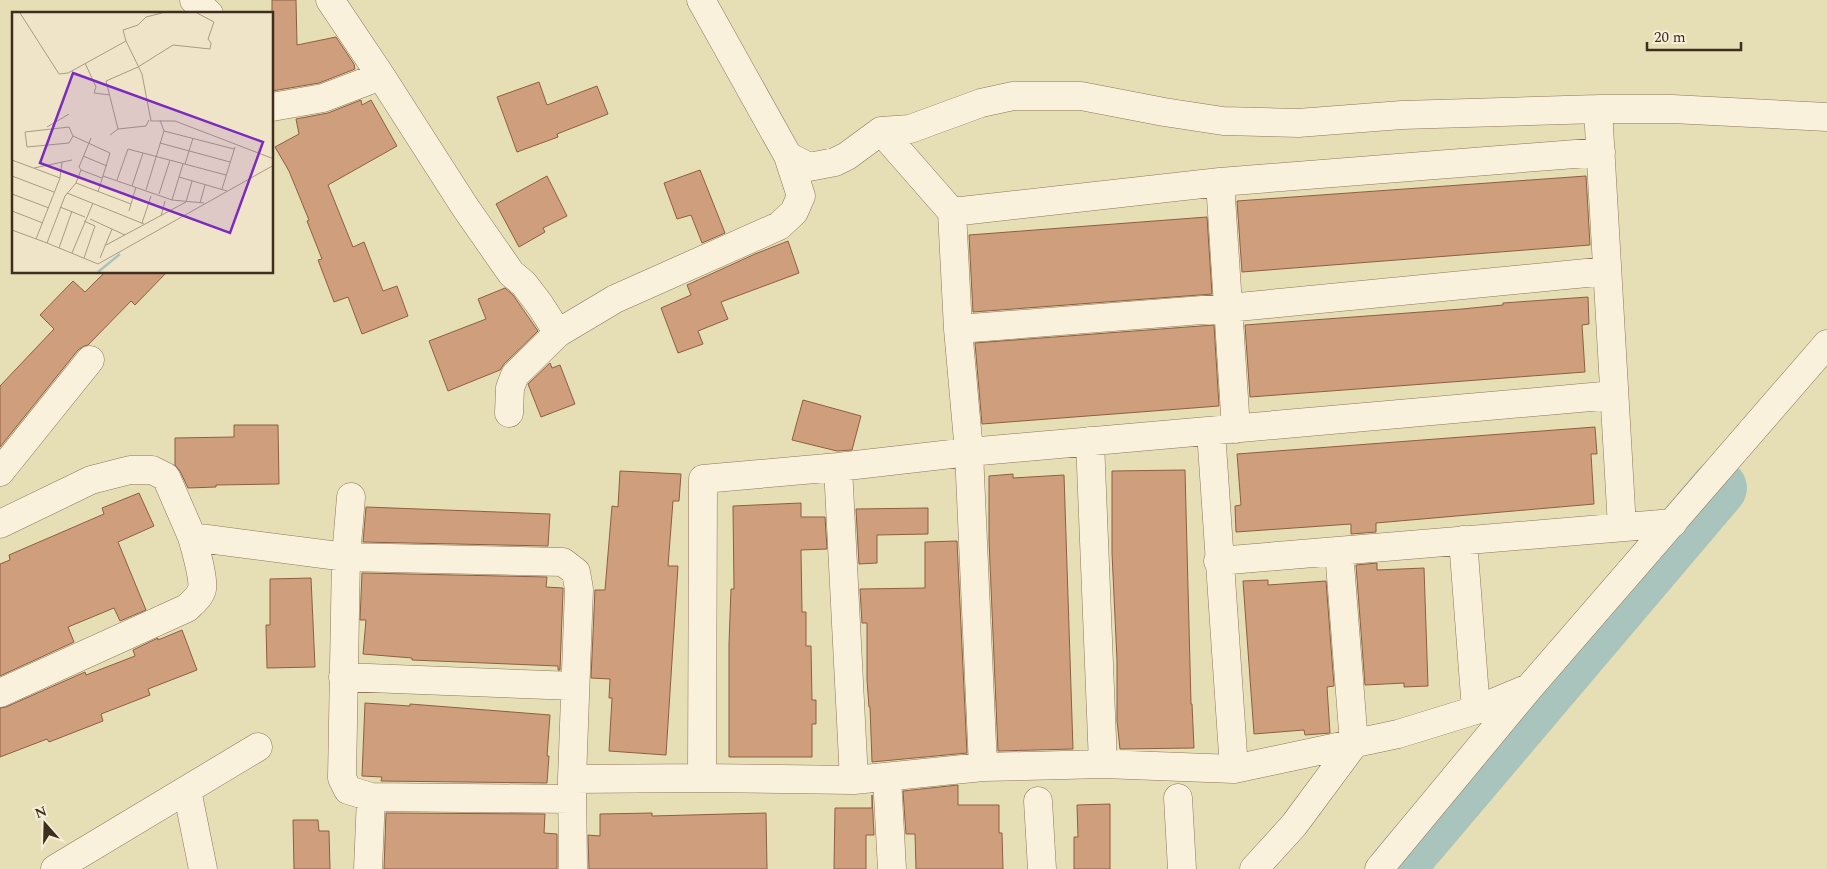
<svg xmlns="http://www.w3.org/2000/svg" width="1827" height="869" font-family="Spectral,serif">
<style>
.farmland{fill:#e6deb5;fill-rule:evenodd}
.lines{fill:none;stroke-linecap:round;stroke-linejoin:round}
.river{stroke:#a9c4bc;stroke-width:56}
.building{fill:#cf9f7d;stroke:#8d5f41}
.minor-casing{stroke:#8d765c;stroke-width:29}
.minor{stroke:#faf1dc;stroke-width:28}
.inset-river{fill:none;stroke:#a9c4bc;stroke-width:2.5}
.inset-road{fill:none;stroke:#a89b85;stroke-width:1}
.view{fill:#7b2cbf;fill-opacity:0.15;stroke:#7b2cbf;stroke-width:2.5}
.inset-edge{fill:none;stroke:#3d2e20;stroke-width:2.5}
</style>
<rect width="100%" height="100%" fill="#f0e4c8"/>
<!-- farmland -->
<path class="farmland" d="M 0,0 L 1827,0 L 1827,869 L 0,869 ZM 14,14 L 272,14 L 272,272 L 14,272 Z"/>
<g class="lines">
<!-- river -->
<path class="river" d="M 1396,869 L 1719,488"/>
</g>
<!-- building -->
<path class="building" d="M 272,0 L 296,0 L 297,45 L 336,37 L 354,64 L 355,69 L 319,83 L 272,91 Z
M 539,82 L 547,105 L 597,86 L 608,114 L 557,134 L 558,137 L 517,152 L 497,97 Z
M 361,100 L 362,105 L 371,100 L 397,146 L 328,185 L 353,247 L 364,242 L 383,291 L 397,286 L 408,316 L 362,334 L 348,297 L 334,302 L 318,260 L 322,259 L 307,221 L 309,220 L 289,171 L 275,147 L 299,134 L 296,119 L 328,113 Z
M 700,170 L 725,233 L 702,243 L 691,215 L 677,219 L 664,183 Z
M 547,176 L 567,216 L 543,228 L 545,232 L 519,247 L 496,204 Z
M 1586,176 L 1590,245 L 1242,272 L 1237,201 Z
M 1207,217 L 1212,294 L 973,312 L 969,235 Z
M 788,241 L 799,273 L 721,302 L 728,319 L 698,331 L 703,344 L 678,353 L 661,308 L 691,295 L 687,285 L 755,254 Z
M 105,272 L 167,272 L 135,305 L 131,301 L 88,345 L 84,346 L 78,350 L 0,447 L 0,386 L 54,329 L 40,315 L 73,281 L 85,292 Z
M 505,288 L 513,295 L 538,331 L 504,364 L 500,370 L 448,391 L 429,341 L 486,319 L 478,299 Z
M 1588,297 L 1589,324 L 1582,325 L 1585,372 L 1250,397 L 1245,325 L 1462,309 L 1503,305 L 1503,303 Z
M 1214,325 L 1219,406 L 982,424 L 975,343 Z
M 550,363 L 552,368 L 560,365 L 575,404 L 541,417 L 528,384 Z
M 803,400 L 861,416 L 852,450 L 837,451 L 792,440 Z
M 234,425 L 278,425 L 279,484 L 216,485 L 216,487 L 188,488 L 180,471 L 175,465 L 175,438 L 234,437 Z
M 1595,427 L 1597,454 L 1591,454 L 1594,504 L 1376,523 L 1376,532 L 1351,534 L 1351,524 L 1236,532 L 1235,506 L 1241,505 L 1237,454 Z
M 1185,470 L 1191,704 L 1192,704 L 1194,748 L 1120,749 L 1117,721 L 1117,660 L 1112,553 L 1112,471 Z
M 620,471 L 681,474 L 679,501 L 673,501 L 668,566 L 678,566 L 666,755 L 609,751 L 612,698 L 609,698 L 610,679 L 591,678 L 595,590 L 605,590 L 612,506 L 618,507 Z
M 1013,474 L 1013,478 L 1064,475 L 1073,749 L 998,751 L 989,540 L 989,476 Z
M 139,493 L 154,526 L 118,542 L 146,610 L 120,621 L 114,608 L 68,627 L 74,642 L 0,676 L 0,564 L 10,560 L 9,555 L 104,514 L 102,508 Z
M 801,503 L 801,517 L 825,517 L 827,549 L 801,550 L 802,612 L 806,612 L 806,646 L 811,646 L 812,700 L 816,700 L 816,724 L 812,724 L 812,757 L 729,757 L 729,644 L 731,589 L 734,589 L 733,506 Z
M 366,507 L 550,514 L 548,546 L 363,542 Z
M 928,508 L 928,534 L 877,535 L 877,563 L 859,564 L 856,509 Z
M 957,541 L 967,753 L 872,762 L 870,707 L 869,707 L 867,680 L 867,623 L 862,623 L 860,589 L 925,588 L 925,542 Z
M 1377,563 L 1377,570 L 1424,568 L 1428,686 L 1404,687 L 1404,683 L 1365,685 L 1356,565 Z
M 362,573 L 547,577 L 546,587 L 563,588 L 563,590 L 560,670 L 558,670 L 558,666 L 412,660 L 412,658 L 363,654 L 366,620 L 360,620 Z
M 311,578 L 315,667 L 267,668 L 266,625 L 270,625 L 270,579 Z
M 1268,580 L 1268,585 L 1326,581 L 1334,686 L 1327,687 L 1330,733 L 1305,735 L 1304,730 L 1254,734 L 1243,581 Z
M 182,630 L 197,670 L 148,689 L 150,695 L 101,714 L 103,721 L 49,742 L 47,739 L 0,757 L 0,708 L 6,707 L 85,672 L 86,675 L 135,656 L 133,650 L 158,638 L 158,640 Z
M 365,703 L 410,706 L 410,704 L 550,715 L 547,756 L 549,756 L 547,783 L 381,781 L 382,777 L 362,776 Z
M 958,785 L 958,805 L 999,805 L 999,833 L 1002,833 L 1003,869 L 916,869 L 915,834 L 906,834 L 903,791 Z
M 872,795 L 874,835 L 866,835 L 866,869 L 834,869 L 835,808 L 872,808 Z
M 1110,804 L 1110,869 L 1074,869 L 1074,837 L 1078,837 L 1077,805 Z
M 386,813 L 545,814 L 544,833 L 557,834 L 557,869 L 384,869 Z
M 652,813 L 652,816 L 766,813 L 767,869 L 589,869 L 588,835 L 600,836 L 600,814 Z
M 293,820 L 318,820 L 319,831 L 329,831 L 330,869 L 294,869 Z"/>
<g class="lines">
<!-- minor casing -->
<g class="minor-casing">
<path id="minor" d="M 194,0 L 209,14
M 330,0 L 381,76 L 465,207 L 511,273 L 524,284 L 540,305 L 558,333 L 515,375 L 510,388 L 509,413
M 701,0 L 788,156 L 809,167 L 835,162 L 847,156 L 881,131 L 910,129 L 981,103 L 1013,96 L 1081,96 L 1164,112 L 1223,121 L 1298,123 L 1402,115 L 1598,109 L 1672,109 L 1827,117
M 272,107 L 323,98 L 381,76
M 1598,109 L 1622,527
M 881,131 L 952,212 L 1220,182 L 1601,152
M 1220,182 L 1236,429
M 952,212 L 958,329 L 969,452 L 983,767
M 958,329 L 1228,308 L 1607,271
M 558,333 L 615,299 L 779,226 L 794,212 L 801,196 L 788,156
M 1211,431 L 1234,769
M 1090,441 L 1103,764
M 838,467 L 854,780
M 0,472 L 90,360
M 351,497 L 346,557 L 342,778 L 348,790 L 371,797 L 368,869
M 0,524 L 91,480 L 130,470 L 152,470 L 166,477 L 192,537 L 346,557 L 563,562 L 576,572 L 579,589 L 572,779 L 573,869
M 1463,540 L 1476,710
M 1218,561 L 1673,523
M 343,677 L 575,686
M 0,693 L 187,608 C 192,603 200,597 202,589 C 204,579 195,547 192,537
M 887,777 L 892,869
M 702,778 L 703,479 L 838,467 L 969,452 L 1614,395
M 572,779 L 702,778 L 854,780 L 983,767 L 1103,764 L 1234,769 L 1398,734 L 1476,710 L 1529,688
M 187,790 L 203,869
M 371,797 L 571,799
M 1178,798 L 1182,869
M 1038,801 L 1042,869
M 55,869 L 258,747
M 1254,869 L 1294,825 L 1354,744 L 1339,551
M 1379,869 L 1529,688 L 1827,344"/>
</g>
<!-- minor -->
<use href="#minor" class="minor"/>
</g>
<!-- overview -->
<g transform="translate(12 12)">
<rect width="261" height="261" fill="#f0e4c8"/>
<path class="inset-river" d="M 86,260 L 108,242"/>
<path class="inset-road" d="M 8,1 L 47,62 L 56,61 L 114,29 L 130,62 L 139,109 L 163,109 L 262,147M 114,29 L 111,18 L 126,13 L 134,5 L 150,1M 73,51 L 84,75 L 82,81 L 98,83M 148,108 L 152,119 L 222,137M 35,115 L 57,102M 106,117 L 134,114 L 137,108M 98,123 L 106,117 L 94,69 L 126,55 L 161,33 L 198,37 L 199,31 L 196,27 L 202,10 L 185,1M 61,124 L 57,131 L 15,135 L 13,120 L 57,115 L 61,124 L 98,141 L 86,180M 79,126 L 67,155 L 69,158 L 64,171 L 53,184 L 35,231 L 86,252 L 262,153M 148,131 L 218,150M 71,144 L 95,154M 0,148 L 48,166M 173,152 L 181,126M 22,156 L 60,148M 69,158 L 90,166M 0,164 L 42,180M 91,164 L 160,188 L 192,191M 167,165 L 215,179M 105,168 L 116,137 L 214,163M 64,171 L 119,192M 120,174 L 131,141M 210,177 L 223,135M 134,178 L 152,119M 55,181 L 132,212M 0,182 L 37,196M 147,182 L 158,148M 160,188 L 171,152M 188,191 L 193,173M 48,195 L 73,205M 0,199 L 31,211M 117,199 L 124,175M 149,204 L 153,189M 78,207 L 113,223M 72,209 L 83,214 L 72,246M 130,211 L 139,184M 0,218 L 35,231M 24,227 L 48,166 L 50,150M 94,233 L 174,190 L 180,169M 47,236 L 60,199M 60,241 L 81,191M 88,246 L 100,217"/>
<path class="view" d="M 61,61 L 251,130 L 218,221 L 28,151 Z"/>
<rect width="261" height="261" class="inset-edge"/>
</g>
<!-- north arrow -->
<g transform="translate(45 824) rotate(340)" stroke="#f7eed8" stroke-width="4" paint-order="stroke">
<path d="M0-4L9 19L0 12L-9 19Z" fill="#3d2e20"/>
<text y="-8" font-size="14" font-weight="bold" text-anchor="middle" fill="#3d2e20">N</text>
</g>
<!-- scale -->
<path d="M1647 42v8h94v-8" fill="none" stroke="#3d2e20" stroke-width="2.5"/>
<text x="1654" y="42" font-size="15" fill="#3d2e20" stroke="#f7eed8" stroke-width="4" paint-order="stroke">20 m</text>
</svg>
